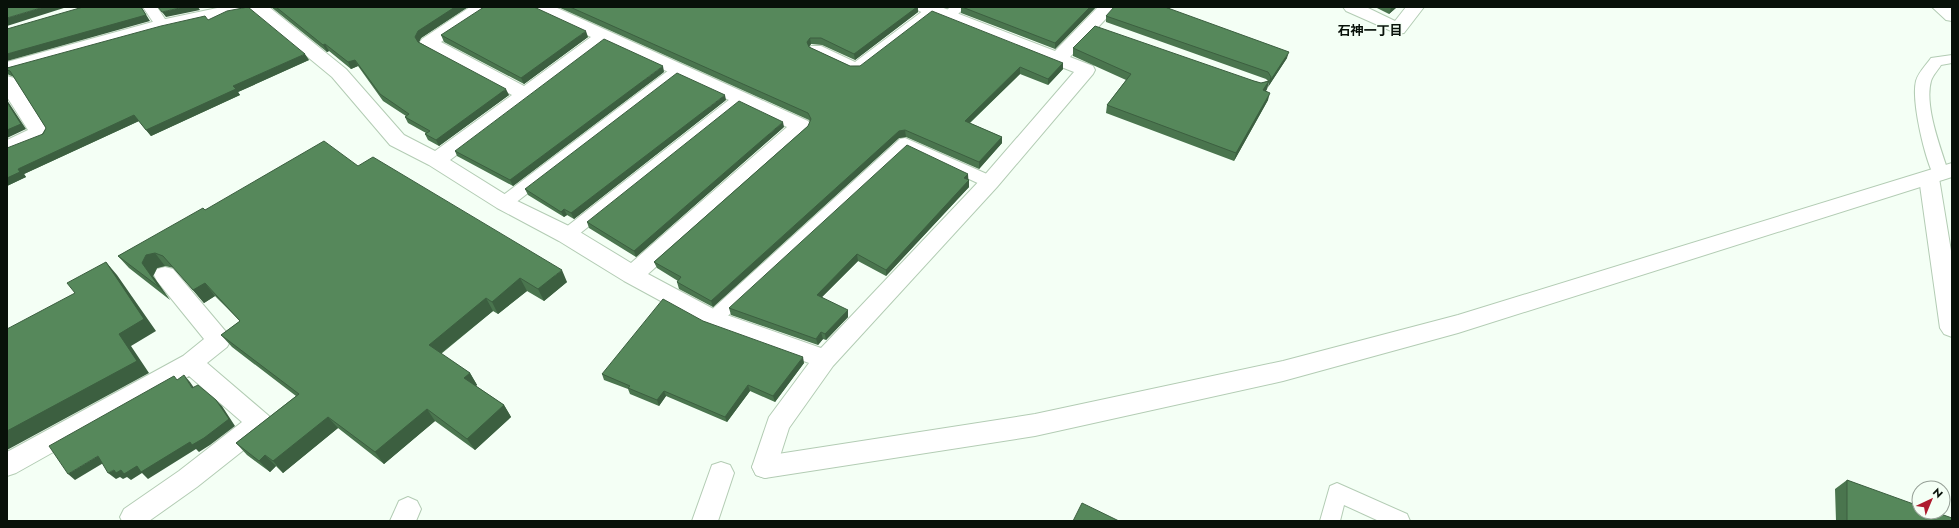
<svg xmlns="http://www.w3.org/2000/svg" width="1959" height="528" font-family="Jost,'Noto Sans JP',sans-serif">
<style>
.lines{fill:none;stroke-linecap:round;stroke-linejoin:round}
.lane-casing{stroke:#b3ccb4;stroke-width:2}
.street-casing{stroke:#b3ccb4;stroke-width:2}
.secondary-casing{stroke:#b3ccb4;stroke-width:2}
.lane{fill:#fff;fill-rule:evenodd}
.street{fill:#fff;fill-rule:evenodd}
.secondary{fill:#fff;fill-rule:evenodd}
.wall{fill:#4a754e}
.shaded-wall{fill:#3c5f40}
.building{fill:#56885b;stroke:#3c5f40}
.labels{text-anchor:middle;stroke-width:3;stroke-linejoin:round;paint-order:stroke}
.neighbourhood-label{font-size:13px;font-weight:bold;fill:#081109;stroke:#f4fff5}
</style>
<rect width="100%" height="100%" fill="#f4fff5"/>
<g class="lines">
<!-- lane casing -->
<g class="lane-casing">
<path id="lane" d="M 143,7 L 157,7 L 169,25 L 167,28 L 157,28 Z
M 928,7 L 937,7 L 940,10 L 861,71 L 851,71 L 811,52 L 809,49 L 811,46 L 821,46 L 855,62 Z
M 950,7 L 965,7 L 953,19 L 943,19 L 941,16 Z
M 1952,55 L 1952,63 L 1941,65 C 1938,70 1933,75 1931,81 C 1924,106 1941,149 1949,174 L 1947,178 L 1941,180 L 1935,178 C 1925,160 1911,101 1916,81 C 1918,73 1926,65 1931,58 Z
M 678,65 L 683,67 L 685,70 L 683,73 L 510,207 L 504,209 L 498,207 L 496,203 L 498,199 L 673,67 Z
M 739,94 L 744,96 L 746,99 L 744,102 L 573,239 L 567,241 L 561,239 L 559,235 L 561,231 L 734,96 Z
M 905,138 L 996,178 L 998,182 L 996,186 L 990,188 L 984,186 L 907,150 L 719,324 L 713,326 L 707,324 L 704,319 L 707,314 L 900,139 Z
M 1337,483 L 1407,514 L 1410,521 L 1379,521 L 1344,505 L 1340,521 L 1320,521 L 1330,486 Z"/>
</g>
<!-- street casing -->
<g class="street-casing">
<path id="street" d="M 222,7 L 269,7 L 346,69 L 404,135 L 435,151 L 512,95 L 422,47 L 419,43 L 422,39 L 470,7 L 491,7 L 488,11 L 441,42 L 524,86 L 591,37 L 535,11 L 532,7 L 555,7 L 808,121 L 811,126 L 808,131 L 648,274 L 721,313 L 821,348 L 983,177 L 1074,72 L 919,11 L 916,7 L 941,7 L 1055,51 L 1098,7 L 1117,7 L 1070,57 L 1093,66 L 1095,70 L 1093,74 L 997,187 L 833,366 L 789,428 L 774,475 L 765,478 L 756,475 L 752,467 L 769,417 L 809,363 L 705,325 L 624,281 L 559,241 L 497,208 L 429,165 L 390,145 L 332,77 L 252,11 L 165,30 L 7,74 L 7,62 L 156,21 ZM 606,43 L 787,127 L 631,263 L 575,229 L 511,198 L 450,160 Z
M 1343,7 L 1366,7 L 1395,21 L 1406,7 L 1424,7 L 1404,33 L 1398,34 L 1346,11 Z
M 1932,7 L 1952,7 L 1952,21 L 1946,20 Z
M 7,76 L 14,78 L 50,133 L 47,138 L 7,155 L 7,140 L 28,130 L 7,97 Z
M 1929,171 L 1936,173 L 1939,178 L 1952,257 L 1952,337 L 1944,334 L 1940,328 L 1919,178 L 1922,173 Z
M 165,267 L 173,269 L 227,333 L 231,340 L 227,347 L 207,363 L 269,416 L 272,423 L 269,430 L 197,487 L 149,521 L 122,521 L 120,517 L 124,509 L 179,471 L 242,422 L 189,376 L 16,473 L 7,476 L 7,452 L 183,356 L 204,339 L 157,281 L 154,275 L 157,269 Z
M 721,462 L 730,465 L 734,473 L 718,521 L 692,521 L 712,465 Z
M 408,497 L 417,501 L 421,509 L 416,521 L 390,521 L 399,501 Z"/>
</g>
<!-- secondary casing -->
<g class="secondary-casing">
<path id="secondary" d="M 1952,163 L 1952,177 L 1458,333 L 1283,381 L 1035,436 L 765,478 L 756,475 L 752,467 L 756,459 L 765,456 L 1035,414 L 1283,361 L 1458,315 Z"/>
</g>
<!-- lane -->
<use href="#lane" class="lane"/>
<!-- street -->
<use href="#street" class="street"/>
<!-- secondary -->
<use href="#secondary" class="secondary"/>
</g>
<!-- wall -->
<path class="wall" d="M 271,7 L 468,7 L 421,38 L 419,42 L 509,95 L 439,146 L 428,140 L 425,134 L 426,133 L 408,123 L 405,117 L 406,116 L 383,101 L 358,66 L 351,69 L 329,51 L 327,52 Z
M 558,7 L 918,7 L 918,12 L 855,60 L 822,45 L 811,44 L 809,47 L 850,66 L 1063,63 L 1063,69 L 1048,85 L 1020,74 L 970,123 L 1002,137 L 1002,143 L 979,169 L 906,137 L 899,138 L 713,307 L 679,289 L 677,282 L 678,281 L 657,268 L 654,262 L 808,126 L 810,122 L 809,120 Z
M 961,7 L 1096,7 L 1055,49 L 961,13 Z
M 1375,7 L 1397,7 L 1389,14 Z
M 1106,16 L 1287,58 L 1268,87 L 1269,83 L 1269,82 L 1267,89 L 1266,91 L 1268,100 L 1234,161 L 1106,113 L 1107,105 L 1126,80 L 1073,56 L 1073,48 L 1254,81 L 1261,83 L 1268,81 L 1266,79 L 1106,22 Z
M 208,20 L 309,60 L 238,92 L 240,95 L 151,136 L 139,121 L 24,174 L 26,177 L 7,186 L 46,128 L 14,77 L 9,75 L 7,73 L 7,68 Z
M 441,35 L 588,37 L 524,84 L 444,42 Z
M 664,72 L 513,186 L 457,156 L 455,151 Z
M 726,100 L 574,219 L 567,215 L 564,217 L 528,195 L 525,189 Z
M 784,127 L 636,257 L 589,228 L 587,222 Z
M 358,166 L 567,282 L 544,301 L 527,291 L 498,314 L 493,311 L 441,354 L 470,373 L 477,385 L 476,386 L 504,405 L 511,417 L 475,450 L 435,421 L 384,464 L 338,428 L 283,473 L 276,466 L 270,472 L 247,455 L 236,443 L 296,396 L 232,347 L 221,335 L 240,321 L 215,296 L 204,303 L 174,268 L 165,266 L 157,268 L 153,276 L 170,300 L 129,268 L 118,256 L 205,210 Z
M 968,174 L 969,187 L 886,276 L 858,261 L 822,297 L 848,317 L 826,340 L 823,339 L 818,345 L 731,315 L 729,308 Z
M 703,321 L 804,363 L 775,402 L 750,391 L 727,422 L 666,396 L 659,406 L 630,394 L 628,389 L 604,380 L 602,374 Z
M 1847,480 L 1952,521 L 1836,521 L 1835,489 Z"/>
<!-- shaded-wall -->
<path class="shaded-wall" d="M 44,7 L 67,7 L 7,26 L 7,18 Z
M 141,7 L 142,7 L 142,8 L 150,21 L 7,61 L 7,54 Z
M 184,7 L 198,7 L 200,10 L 166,17 L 162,12 Z
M 455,7 L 468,7 L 421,38 L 418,44 L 415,37 L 418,31 Z
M 917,7 L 918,7 L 918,12 L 855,60 L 854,54 Z
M 1090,7 L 1096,7 L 1055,49 L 1055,43 Z
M 1393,7 L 1397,7 L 1389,14 L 1391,8 Z
M 586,31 L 588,37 L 524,84 L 521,78 Z
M 810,38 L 811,44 L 808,48 L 807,42 Z
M 325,44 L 329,51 L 327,52 L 323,45 Z
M 1289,52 L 1287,58 L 1268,87 L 1270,81 Z
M 305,54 L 309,60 L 238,92 L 240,95 L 151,136 L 146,130 L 233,86 Z
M 355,60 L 358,66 L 351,69 L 348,62 Z
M 1063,63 L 1063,69 L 1048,85 L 1048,79 Z
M 663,66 L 664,72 L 513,186 L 510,180 Z
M 1020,67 L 1020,74 L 965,127 L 965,121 Z
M 1269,81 L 1267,89 L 1261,98 L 1263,90 Z
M 506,89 L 509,95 L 439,146 L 436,140 Z
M 1270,93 L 1268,100 L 1234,161 L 1236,153 Z
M 725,95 L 726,100 L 574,219 L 571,213 Z
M 7,100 L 26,129 L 7,138 Z
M 134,115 L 139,121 L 24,174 L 26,177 L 7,186 L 7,178 L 18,169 Z
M 783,122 L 784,127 L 636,257 L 634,251 Z
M 905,130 L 906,137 L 899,138 L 713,307 L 711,301 L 899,131 Z
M 1002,137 L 1002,143 L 979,169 L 979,162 Z
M 968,174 L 968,180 L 964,178 Z
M 969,180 L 969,187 L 886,276 L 886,270 Z
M 564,209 L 567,215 L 564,217 L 561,212 Z
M 155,253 L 165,266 L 157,268 L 153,276 L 170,300 L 159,287 L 142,263 L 146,255 Z
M 857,254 L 858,261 L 818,301 L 817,295 Z
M 106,262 L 117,275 L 156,331 L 131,346 L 149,373 L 7,450 L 7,431 L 119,334 Z
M 562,270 L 567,282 L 544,301 L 538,289 Z
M 520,278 L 527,291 L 498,314 L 492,302 Z
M 205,283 L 215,296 L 204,303 L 193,290 Z
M 486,298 L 493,311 L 436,357 L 429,345 Z
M 848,310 L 848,317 L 826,340 L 825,334 Z
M 821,332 L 823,339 L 818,345 L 816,339 Z
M 803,357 L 804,363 L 775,402 L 773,396 Z
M 470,373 L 477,385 L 471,390 L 464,378 Z
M 184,375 L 190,382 L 199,395 L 192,388 Z
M 748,385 L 750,391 L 727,422 L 725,417 Z
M 664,391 L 666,396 L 659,406 L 657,400 Z
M 216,400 L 222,406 L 235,426 L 210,445 L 199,452 L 196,449 L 148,479 L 142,473 L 131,480 L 127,477 L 123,479 L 120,477 L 116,479 L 108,473 L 114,470 L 121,470 Z
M 504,405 L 511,417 L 475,450 L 467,439 Z
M 427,409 L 435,421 L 384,464 L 375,452 Z
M 328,417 L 338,428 L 283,473 L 273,461 Z
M 265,455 L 276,466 L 270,472 L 259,461 Z
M 98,456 L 105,462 L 75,480 L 68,474 Z"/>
<!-- building -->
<path class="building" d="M 7,7 L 44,7 L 7,18 Z
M 83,7 L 141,7 L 146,15 L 7,54 L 7,29 Z
M 158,7 L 184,7 L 162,12 Z
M 248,7 L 305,54 L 233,86 L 236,89 L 146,130 L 134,115 L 18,169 L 20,172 L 7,178 L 7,148 L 43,134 L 46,128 L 10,71 L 7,70 L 7,68 L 161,26 L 205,16 L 208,20 L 227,11 Z
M 276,7 L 455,7 L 418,31 L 415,37 L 418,42 L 506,89 L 436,140 L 425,134 L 430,131 L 405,117 L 409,114 L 380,94 L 355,60 L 348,62 L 325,44 L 323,45 Z
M 484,7 L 534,7 L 586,31 L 521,78 L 441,35 Z
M 570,7 L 917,7 L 854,54 L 821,38 L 810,38 L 807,42 L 809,47 L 850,66 L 860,66 L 932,11 L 1063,63 L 1048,79 L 1020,67 L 965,121 L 1002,137 L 979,162 L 905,130 L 899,131 L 711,301 L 677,282 L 681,277 L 654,262 L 808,126 L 811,119 L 808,113 Z
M 962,7 L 1090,7 L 1055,43 Z
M 1114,7 L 1165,7 L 1289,52 L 1270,81 L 1271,77 L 1268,72 L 1106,16 Z
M 1095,26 L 1254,81 L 1261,83 L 1269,81 L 1263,90 L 1270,93 L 1236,153 L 1107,105 L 1131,74 L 1073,48 Z
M 604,39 L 663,66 L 510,180 L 455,151 Z
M 677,73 L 725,95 L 571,213 L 564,209 L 561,212 L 525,189 Z
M 739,101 L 783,122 L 634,251 L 587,222 Z
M 7,102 L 21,124 L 7,130 Z
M 324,141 L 358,166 L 373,157 L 562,270 L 538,289 L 520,278 L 492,302 L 486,298 L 429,345 L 470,373 L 464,378 L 504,405 L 467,439 L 427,409 L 375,452 L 328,417 L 273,461 L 265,455 L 259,461 L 236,443 L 299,394 L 221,335 L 240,321 L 205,283 L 193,290 L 163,256 L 155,253 L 146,255 L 142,263 L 159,287 L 118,256 L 203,208 L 205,210 Z
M 907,145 L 968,174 L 964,178 L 969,180 L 886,270 L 857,254 L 817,295 L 848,310 L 825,334 L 821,332 L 816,339 L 729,308 Z
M 106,262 L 144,319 L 119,334 L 137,361 L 7,431 L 7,329 L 75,293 L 67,283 Z
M 663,299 L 703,321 L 803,357 L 773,396 L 748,385 L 725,417 L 664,391 L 657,400 L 628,388 L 630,386 L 602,374 Z
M 184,375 L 192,388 L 198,385 L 216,400 L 229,419 L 204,438 L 192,445 L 190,442 L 141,472 L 137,466 L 124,474 L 121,470 L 116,473 L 114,470 L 108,473 L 98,456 L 68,474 L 49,446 L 174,376 L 177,380 Z
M 1847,480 L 1919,506 L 1919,512 L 1935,512 L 1952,518 L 1952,521 L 1847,521 Z
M 1082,503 L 1119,521 L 1073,521 Z"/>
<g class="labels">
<!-- neighbourhood labels -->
<g class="neighbourhood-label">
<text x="1370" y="35">石神一丁目</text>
</g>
</g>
<!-- border -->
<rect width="1959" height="528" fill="none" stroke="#081109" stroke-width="16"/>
<!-- north arrow -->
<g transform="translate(1931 500) rotate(44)"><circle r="19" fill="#f4fff5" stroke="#96a097"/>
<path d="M0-3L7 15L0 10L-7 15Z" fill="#ae1b2e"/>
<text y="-6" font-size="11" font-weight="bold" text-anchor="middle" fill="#081109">N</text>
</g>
</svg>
